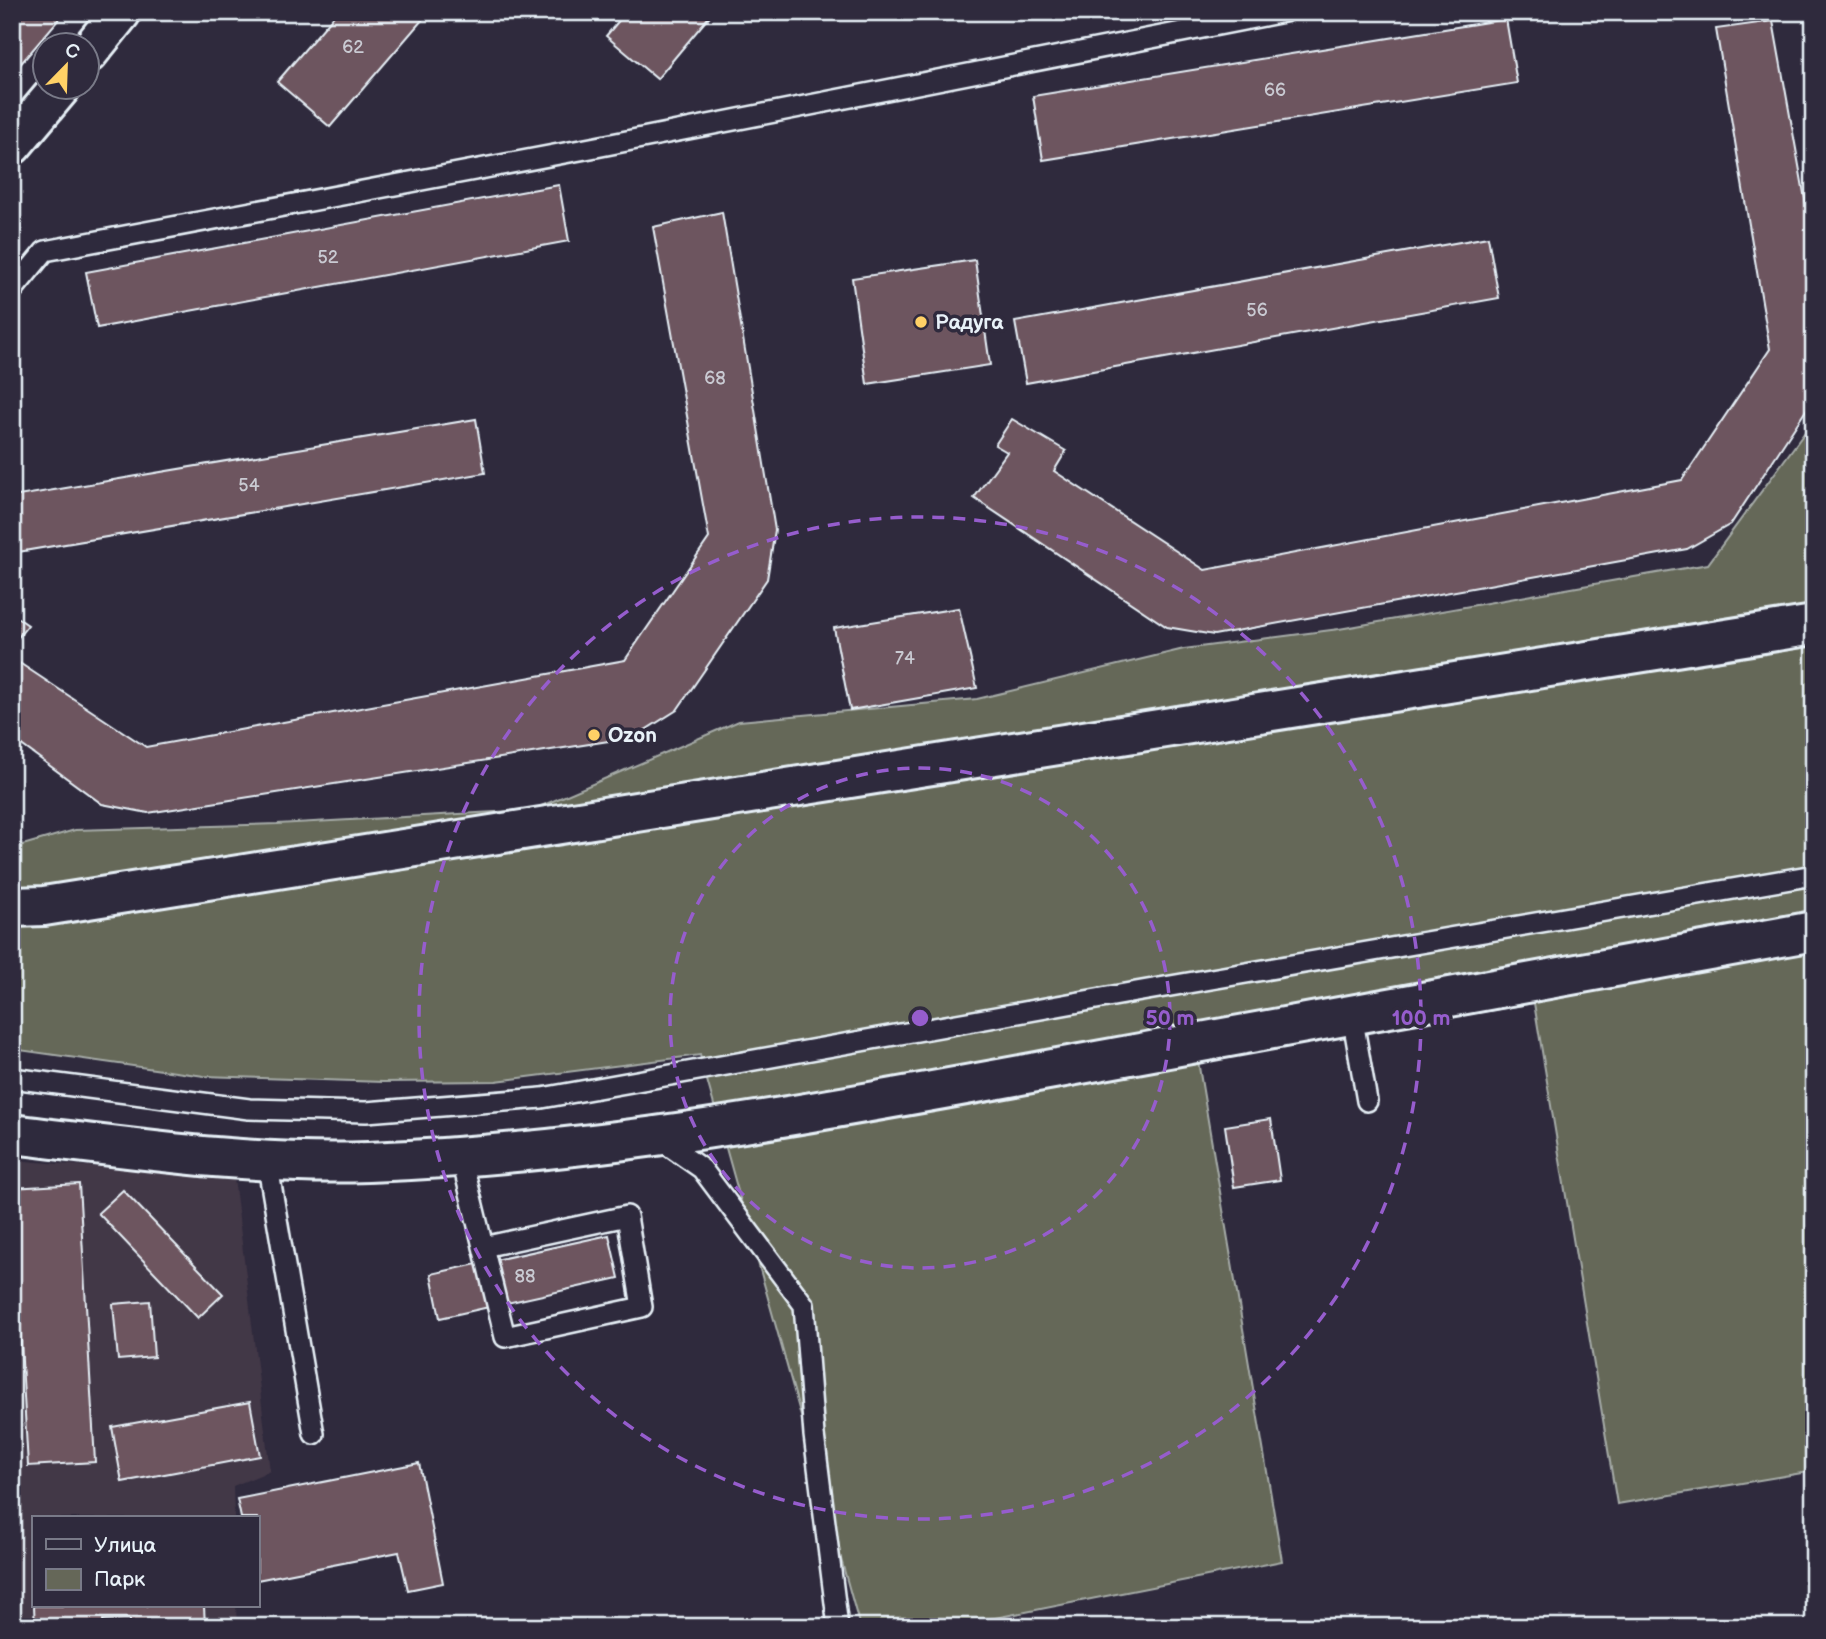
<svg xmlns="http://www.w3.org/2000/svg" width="1826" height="1639" font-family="'Balsamiq Sans',sans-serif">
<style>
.built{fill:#423747}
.green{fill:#656758;stroke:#a6aca8;stroke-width:2}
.building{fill:#6d555e;stroke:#e8f1f8;stroke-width:2}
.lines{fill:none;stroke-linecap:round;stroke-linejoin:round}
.service-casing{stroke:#e8f1f8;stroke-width:24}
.minor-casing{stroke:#e8f1f8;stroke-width:44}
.secondary-casing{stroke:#e8f1f8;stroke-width:44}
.service{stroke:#2f2a3d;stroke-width:19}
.minor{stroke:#2f2a3d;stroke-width:38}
.secondary{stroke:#2f2a3d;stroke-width:38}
.ring{fill:none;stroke:#965dcd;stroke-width:3.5;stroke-dasharray:12 9}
.poi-dot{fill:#ffd166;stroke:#2f2a3d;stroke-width:2.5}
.labels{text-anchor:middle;stroke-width:7;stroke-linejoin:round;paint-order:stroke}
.number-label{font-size:18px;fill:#c9cad2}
.poi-label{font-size:21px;font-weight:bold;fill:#e8f1f8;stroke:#2f2a3d;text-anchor:start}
.centre{fill:#965dcd;stroke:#2f2a3d;stroke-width:3.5}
.ring-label{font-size:21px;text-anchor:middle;font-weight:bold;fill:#965dcd;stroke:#2f2a3d;stroke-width:7;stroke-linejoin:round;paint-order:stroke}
</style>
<rect width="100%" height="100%" fill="#2f2a3d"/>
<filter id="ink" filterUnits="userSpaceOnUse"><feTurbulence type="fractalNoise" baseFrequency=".0143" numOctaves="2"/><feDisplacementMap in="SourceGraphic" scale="14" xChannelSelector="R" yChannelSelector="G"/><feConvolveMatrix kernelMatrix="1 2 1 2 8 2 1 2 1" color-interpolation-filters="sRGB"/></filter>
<g filter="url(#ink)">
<!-- built -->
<path class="built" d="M 12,1160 L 234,1178 L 270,1471 L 233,1486 L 234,1518 L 33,1518 L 33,1606 L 236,1606 L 237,1627 L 12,1627 Z"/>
<!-- green -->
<path class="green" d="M 1814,427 L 1814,1471 L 1617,1504 L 1534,1003 L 1198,1061 L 1282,1561 L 950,1627 L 860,1627 L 700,1055 L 496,1081 L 383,1082 L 204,1076 L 12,1049 L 12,848 L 75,830 L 277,824 L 532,810 L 739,721 L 977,699 L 1184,649 L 1339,629 L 1708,564 L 1805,432 Z"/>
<!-- building -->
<path class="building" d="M 12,12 L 65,12 L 12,74 Z
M 337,12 L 429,12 L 330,127 L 277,82 Z
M 626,12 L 713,12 L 657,79 L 606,36 Z
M 1506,19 L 1517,83 L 1043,160 L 1033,96 Z
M 1773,21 L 1814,249 L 1814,398 L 1731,524 L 1687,549 L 1214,635 L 1167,627 L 974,498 L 1007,452 L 995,445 L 1012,419 L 1066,451 L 1054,471 L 1205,570 L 1682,480 L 1770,349 L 1716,29 Z
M 559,185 L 569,241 L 97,328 L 86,272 Z
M 722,212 L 775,530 L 767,579 L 677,710 L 634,737 L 148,813 L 102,804 L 12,738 L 12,658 L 146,747 L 625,660 L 709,538 L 653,227 Z
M 1488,237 L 1499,298 L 1026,383 L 1015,322 Z
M 975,260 L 990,365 L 867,384 L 852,278 Z
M 476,419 L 485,473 L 12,553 L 12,497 Z
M 959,608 L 977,688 L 850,710 L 834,628 Z
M 12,614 L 28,625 L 12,645 Z
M 1271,1119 L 1280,1180 L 1234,1187 L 1225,1126 Z
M 79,1184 L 95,1462 L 28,1466 L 12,1188 Z
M 123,1190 L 223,1294 L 198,1318 L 98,1213 Z
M 609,1235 L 619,1278 L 440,1318 L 431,1274 Z
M 150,1301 L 154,1357 L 118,1360 L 113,1304 Z
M 250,1402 L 260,1456 L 122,1482 L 112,1427 Z
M 419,1463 L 443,1583 L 408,1590 L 399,1552 L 257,1580 L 257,1518 L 241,1518 L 237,1499 Z
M 34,1606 L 204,1606 L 205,1627 L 130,1627 L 130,1619 L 103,1620 L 104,1627 L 35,1627 Z"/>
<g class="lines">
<!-- service casing -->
<g class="service-casing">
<path id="service" d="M 12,291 L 45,251 L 591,148 L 1284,12
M 1352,1015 L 1367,1101
M 12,1078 L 249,1109 L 366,1112 L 542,1098 L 1130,993 L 1814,875
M 656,1137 L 702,1169 L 804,1305 L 814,1435 L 838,1627
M 461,1156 L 505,1337 L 642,1307 L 627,1216 L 483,1247
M 267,1161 L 314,1434"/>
</g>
<!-- minor casing -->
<g class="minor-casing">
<path id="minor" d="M 88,53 L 121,12
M 12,145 L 60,88
M 12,907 L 44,906 L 1814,625"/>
</g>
<!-- secondary casing -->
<g class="secondary-casing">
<path id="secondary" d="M 12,1134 C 131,1148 249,1166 368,1162 C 607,1153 841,1108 1075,1065 C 1321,1020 1567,976 1814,931"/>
</g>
<!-- service -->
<use href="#service" class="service"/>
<!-- minor -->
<use href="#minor" class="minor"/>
<!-- secondary -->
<use href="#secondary" class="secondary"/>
</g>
</g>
<!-- distance rings -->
<g class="ring">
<circle cx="920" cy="1018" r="250"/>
<circle cx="920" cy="1018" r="501"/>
</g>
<!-- markers -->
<g class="poi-dot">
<circle cx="921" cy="322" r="7"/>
<circle cx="594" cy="735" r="7"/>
</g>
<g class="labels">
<!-- number labels -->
<g class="number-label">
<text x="353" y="53">62</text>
<text x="1275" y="96">66</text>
<text x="328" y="263">52</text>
<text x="1257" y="316">56</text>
<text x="715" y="384">68</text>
<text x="249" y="491">54</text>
<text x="905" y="664">74</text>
<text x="525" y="1282">88</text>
</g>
<!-- poi labels -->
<g class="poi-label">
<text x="935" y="329">Радуга</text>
<text x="608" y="742">Ozon</text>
</g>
</g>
<circle cx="920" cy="1018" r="10" class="centre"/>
<g class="ring-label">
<text x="1170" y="1025">50 m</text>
<text x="1421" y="1025">100 m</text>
</g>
<!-- margin -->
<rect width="1826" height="1639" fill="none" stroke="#2f2a3d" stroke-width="42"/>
<rect x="21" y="21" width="1784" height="1597" fill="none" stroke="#e8f1f8" stroke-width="2.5" filter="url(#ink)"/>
<!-- legend -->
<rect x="32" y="1516" width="228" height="91" fill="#2f2a3d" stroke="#797a88" stroke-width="2"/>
<rect x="46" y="1539" width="35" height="10" fill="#2f2a3d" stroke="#797a88" stroke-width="2"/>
<text x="94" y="1552" font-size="21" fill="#e8f1f8">Улица</text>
<rect x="46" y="1569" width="35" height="21" fill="#656758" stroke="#797a88" stroke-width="2"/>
<text x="94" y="1586" font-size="21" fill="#e8f1f8">Парк</text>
<!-- north arrow -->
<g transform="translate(66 66) rotate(23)"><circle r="33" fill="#2f2a3d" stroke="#797a88" stroke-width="2"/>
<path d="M0-5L12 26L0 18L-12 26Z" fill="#ffd166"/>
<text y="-10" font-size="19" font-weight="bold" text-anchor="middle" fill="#e8f1f8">С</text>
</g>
</svg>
